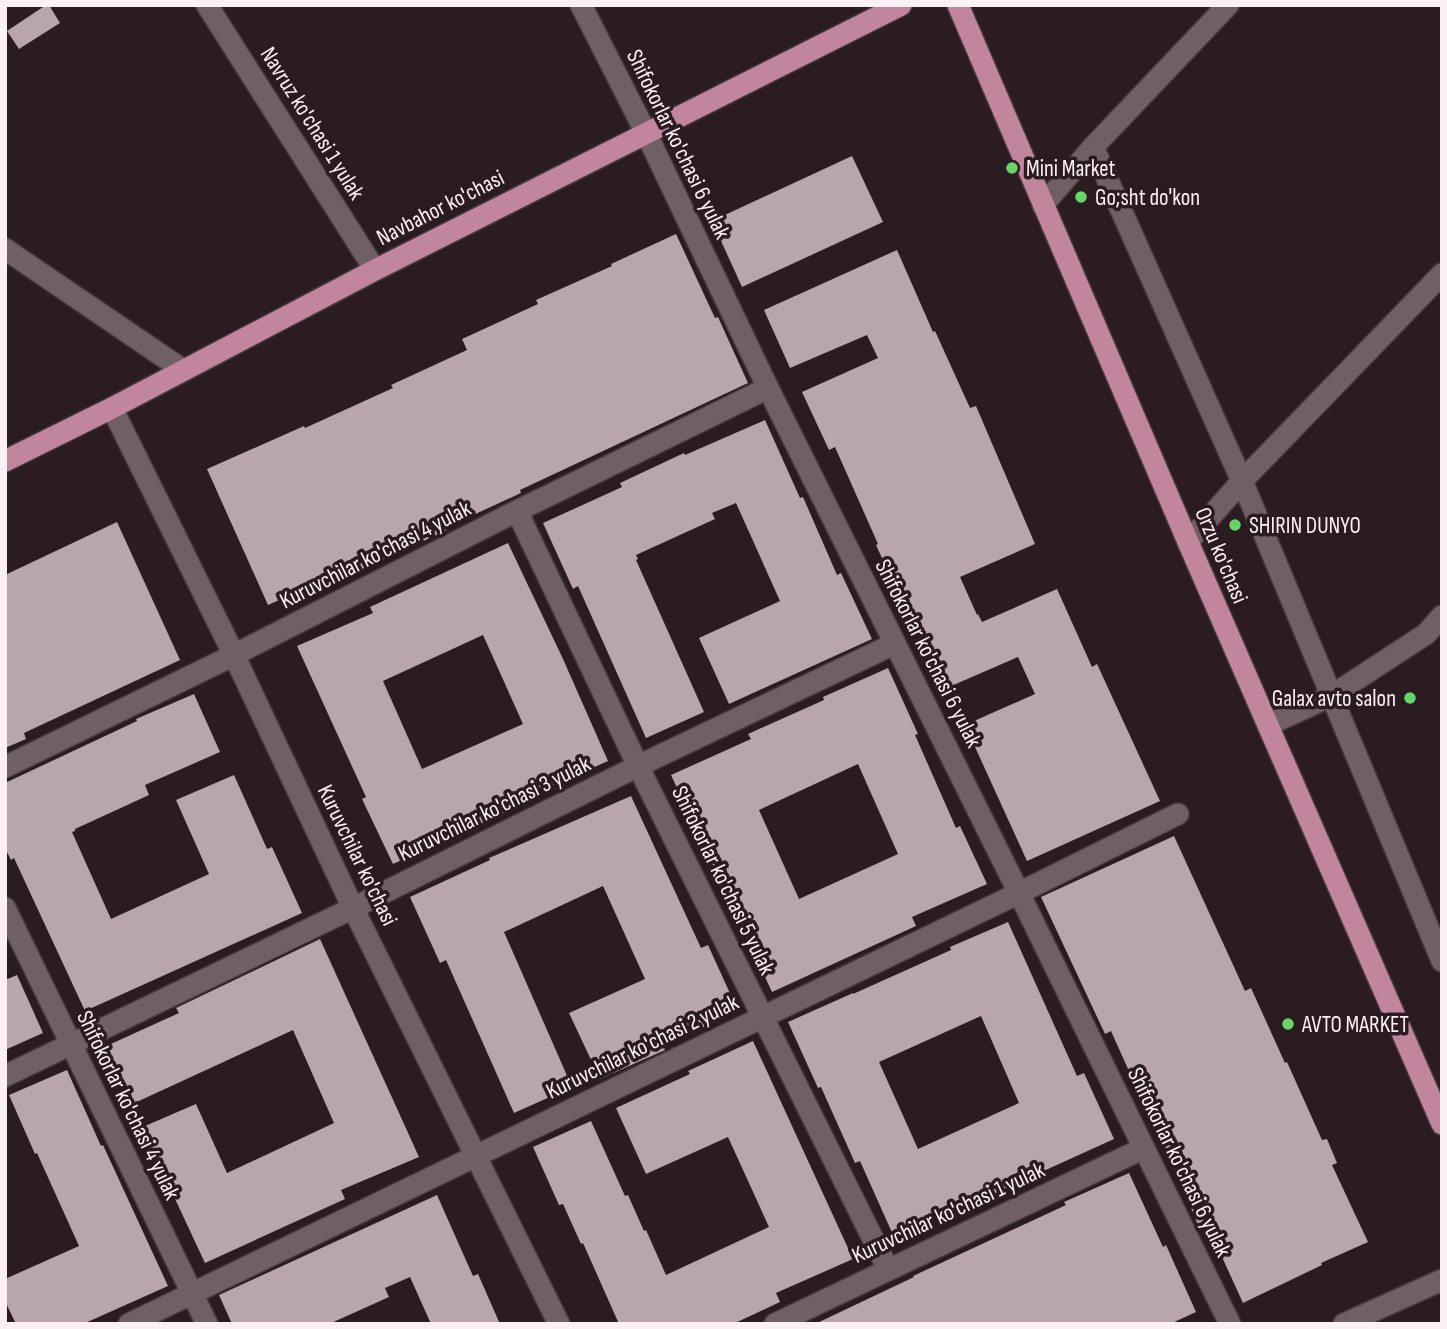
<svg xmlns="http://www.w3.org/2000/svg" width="1447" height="1329" font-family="'Sofia Sans Condensed',sans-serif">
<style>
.building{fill:#b9a5ac;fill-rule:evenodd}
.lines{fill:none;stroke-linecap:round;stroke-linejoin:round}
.minor-casing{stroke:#46393e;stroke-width:24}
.major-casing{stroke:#46393e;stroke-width:24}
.minor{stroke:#715f66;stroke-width:21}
.major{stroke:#c2859e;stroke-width:21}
.poi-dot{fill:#67d466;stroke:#2b1c22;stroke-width:2.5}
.labels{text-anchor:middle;stroke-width:7;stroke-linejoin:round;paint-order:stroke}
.street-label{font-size:23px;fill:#fbf0f4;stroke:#2b1c22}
.poi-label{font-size:23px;fill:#fbf0f4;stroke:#2b1c22;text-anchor:start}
</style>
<rect width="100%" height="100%" fill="#2b1c22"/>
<!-- building -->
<path class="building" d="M 46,5 L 49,5 L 60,23 L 19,49 L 7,31 Z
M 852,156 L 883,222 L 742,287 L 712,221 Z
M 676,234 L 715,318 L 718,317 L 748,383 L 520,490 L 521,493 L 445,528 L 447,530 L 417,544 L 338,580 L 336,575 L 268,605 L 207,469 L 304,426 L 305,428 L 393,388 L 391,385 L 467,350 L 462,339 L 538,304 L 536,300 L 612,266 L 611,264 Z
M 897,250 L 933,332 L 935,331 L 970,408 L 976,406 L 1035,544 L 960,577 L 977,615 L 978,614 L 982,622 L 1057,589 L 1092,667 L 1097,664 L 1160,801 L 1027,861 L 965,725 L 1035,694 L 1018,657 L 942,690 L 889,568 L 887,569 L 876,545 L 878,544 L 835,447 L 829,450 L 802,392 L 878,358 L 867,335 L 790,368 L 764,310 Z
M 765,420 L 800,498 L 803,497 L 837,575 L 841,573 L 872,639 L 729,704 L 699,638 L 780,601 L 736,503 L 712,513 L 715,519 L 636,555 L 638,559 L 636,560 L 704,712 L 646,738 L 578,586 L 573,589 L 543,523 L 622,487 L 620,483 L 684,453 L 685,455 Z
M 117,522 L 180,660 L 24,733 L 26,739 L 5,748 L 5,575 Z
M 508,543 L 563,659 L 608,761 L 538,792 L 540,796 L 393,864 L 362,799 L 366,797 L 297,646 L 373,613 L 370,607 ZM 483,635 L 523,724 L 422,769 L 383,681 Z
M 888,668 L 918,734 L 915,735 L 956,828 L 960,826 L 987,884 L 912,917 L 916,926 L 772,992 L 671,775 L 751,739 L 748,734 L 824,700 L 823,697 ZM 858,764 L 898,854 L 799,899 L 759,810 Z
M 194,694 L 220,752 L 145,785 L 149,795 L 75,829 L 75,831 L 72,832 L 111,919 L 209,874 L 176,800 L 234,775 L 267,849 L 272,847 L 302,913 L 85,1011 L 14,858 L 11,860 L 5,848 L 5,783 L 137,721 L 136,719 Z
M 631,796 L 701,948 L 708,945 L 738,1011 L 663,1046 L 665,1050 L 600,1079 L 569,1013 L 645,979 L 603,886 L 504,932 L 572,1087 L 514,1113 L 446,960 L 440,963 L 410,897 L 490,860 L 489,858 L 519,845 Z
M 1174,836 L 1245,991 L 1251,988 L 1285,1063 L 1287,1062 L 1322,1140 L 1327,1139 L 1337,1163 L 1332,1165 L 1368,1242 L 1321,1263 L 1322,1265 L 1243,1303 L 1206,1222 L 1198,1225 L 1188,1201 L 1189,1200 L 1147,1106 L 1145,1107 L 1111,1031 L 1105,1034 L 1041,897 Z
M 1008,922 L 1077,1076 L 1084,1073 L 1114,1139 L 969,1205 L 969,1204 L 894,1237 L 860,1161 L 855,1163 L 821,1087 L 818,1088 L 788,1022 L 853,993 L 853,994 L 951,950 L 950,947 ZM 981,1016 L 1019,1103 L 918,1149 L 879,1062 Z
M 320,939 L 419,1157 L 341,1190 L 345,1199 L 205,1263 L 169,1186 L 165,1188 L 138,1129 L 196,1104 L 227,1173 L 334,1123 L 293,1030 L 128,1106 L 102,1048 L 179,1013 L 176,1008 Z
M 17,975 L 43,1033 L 5,1050 L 5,980 Z
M 753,1041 L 853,1259 L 776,1293 L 780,1302 L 733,1324 L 619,1324 L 583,1243 L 581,1244 L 563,1204 L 559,1205 L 533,1147 L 591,1121 L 625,1196 L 628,1195 L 644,1231 L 646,1230 L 666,1275 L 769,1227 L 728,1137 L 646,1174 L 616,1108 L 690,1074 L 688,1071 Z
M 67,1070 L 101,1146 L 103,1145 L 168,1286 L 83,1324 L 16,1324 L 5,1301 L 5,1279 L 79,1246 L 37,1153 L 35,1154 L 9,1095 Z
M 1129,1173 L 1163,1247 L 1166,1245 L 1196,1312 L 1170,1324 L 815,1324 L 914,1277 L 913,1276 L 1066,1205 L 1064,1202 Z
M 437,1195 L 473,1276 L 478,1274 L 500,1324 L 431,1324 L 410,1277 L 385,1288 L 389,1297 L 329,1324 L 232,1324 L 219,1295 Z"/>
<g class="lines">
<!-- minor casing -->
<g class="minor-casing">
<path id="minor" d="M 207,5 L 375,270
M 581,5 L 646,133 L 768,388 L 1019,893 L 1230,1324
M 1093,147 L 1242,481 L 1442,961
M 1043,205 L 1093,147 L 1228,5
M 5,249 L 183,370
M 112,408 L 234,655 L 353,908 L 559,1324
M 517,511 L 638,766 L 888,1269
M 1188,542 L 1242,481 L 1442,274
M 1268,725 L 1331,696 L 1426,634 L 1442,616
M 5,767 L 234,655 L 517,511 L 768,388
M 5,908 L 207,1324
M 5,1076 L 353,908 L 638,766 L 894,644
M 129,1324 L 1019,893 L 1178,814
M 775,1324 L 1144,1148
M 1344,1324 L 1442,1280"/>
</g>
<!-- major casing -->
<g class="major-casing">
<path id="major" d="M 958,5 L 1188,542 L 1442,1124
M 5,461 L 112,408 L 375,270 L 901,5"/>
</g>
<!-- minor -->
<use href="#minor" class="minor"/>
<!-- major -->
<use href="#major" class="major"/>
</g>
<!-- markers -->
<g class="poi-dot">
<circle cx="1012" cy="168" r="7"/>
<circle cx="1081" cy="197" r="7"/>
<circle cx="1235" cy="525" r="7"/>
<circle cx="1410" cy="698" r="7"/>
<circle cx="1288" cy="1024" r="7"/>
</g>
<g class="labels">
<!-- street labels -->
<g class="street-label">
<text transform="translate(313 123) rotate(58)" y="8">Navruz ko'chasi 1 yulak</text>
<text transform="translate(679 144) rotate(64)" y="8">Shifokorlar ko'chasi 6 yulak</text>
<text transform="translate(440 207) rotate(-27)" y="8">Navbahor ko'chasi</text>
<text transform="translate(375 554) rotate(-27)" y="8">Kuruvchilar ko'chasi 4 yulak</text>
<text transform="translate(1222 555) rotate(67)" y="8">Orzu ko'chasi</text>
<text transform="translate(929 653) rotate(63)" y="8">Shifokorlar ko'chasi 6 yulak</text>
<text transform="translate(494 808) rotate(-26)" y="8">Kuruvchilar ko'chasi 3 yulak</text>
<text transform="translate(358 855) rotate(64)" y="8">Kuruvchilar ko'chasi</text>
<text transform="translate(724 880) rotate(64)" y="8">Shifokorlar ko'chasi 5 yulak</text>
<text transform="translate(642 1046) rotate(-26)" y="8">Kuruvchilar ko'chasi 2 yulak</text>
<text transform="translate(129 1105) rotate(64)" y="8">Shifokorlar ko'chasi 4 yulak</text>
<text transform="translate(1180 1162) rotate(64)" y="8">Shifokorlar ko'chasi 6 yulak</text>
<text transform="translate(948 1212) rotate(-25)" y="8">Kuruvchilar ko'chasi 1 yulak</text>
</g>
<!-- poi labels -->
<g class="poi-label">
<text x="1026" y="176">Mini Market</text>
<text x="1095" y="205">Go;sht do'kon</text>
<text x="1249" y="533">SHIRIN DUNYO</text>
<text x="1396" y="706" text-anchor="end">Galax avto salon</text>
<text x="1302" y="1032">AVTO MARKET</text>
</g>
</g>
<!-- border -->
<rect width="1447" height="1329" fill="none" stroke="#fbf0f4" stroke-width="14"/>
</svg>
